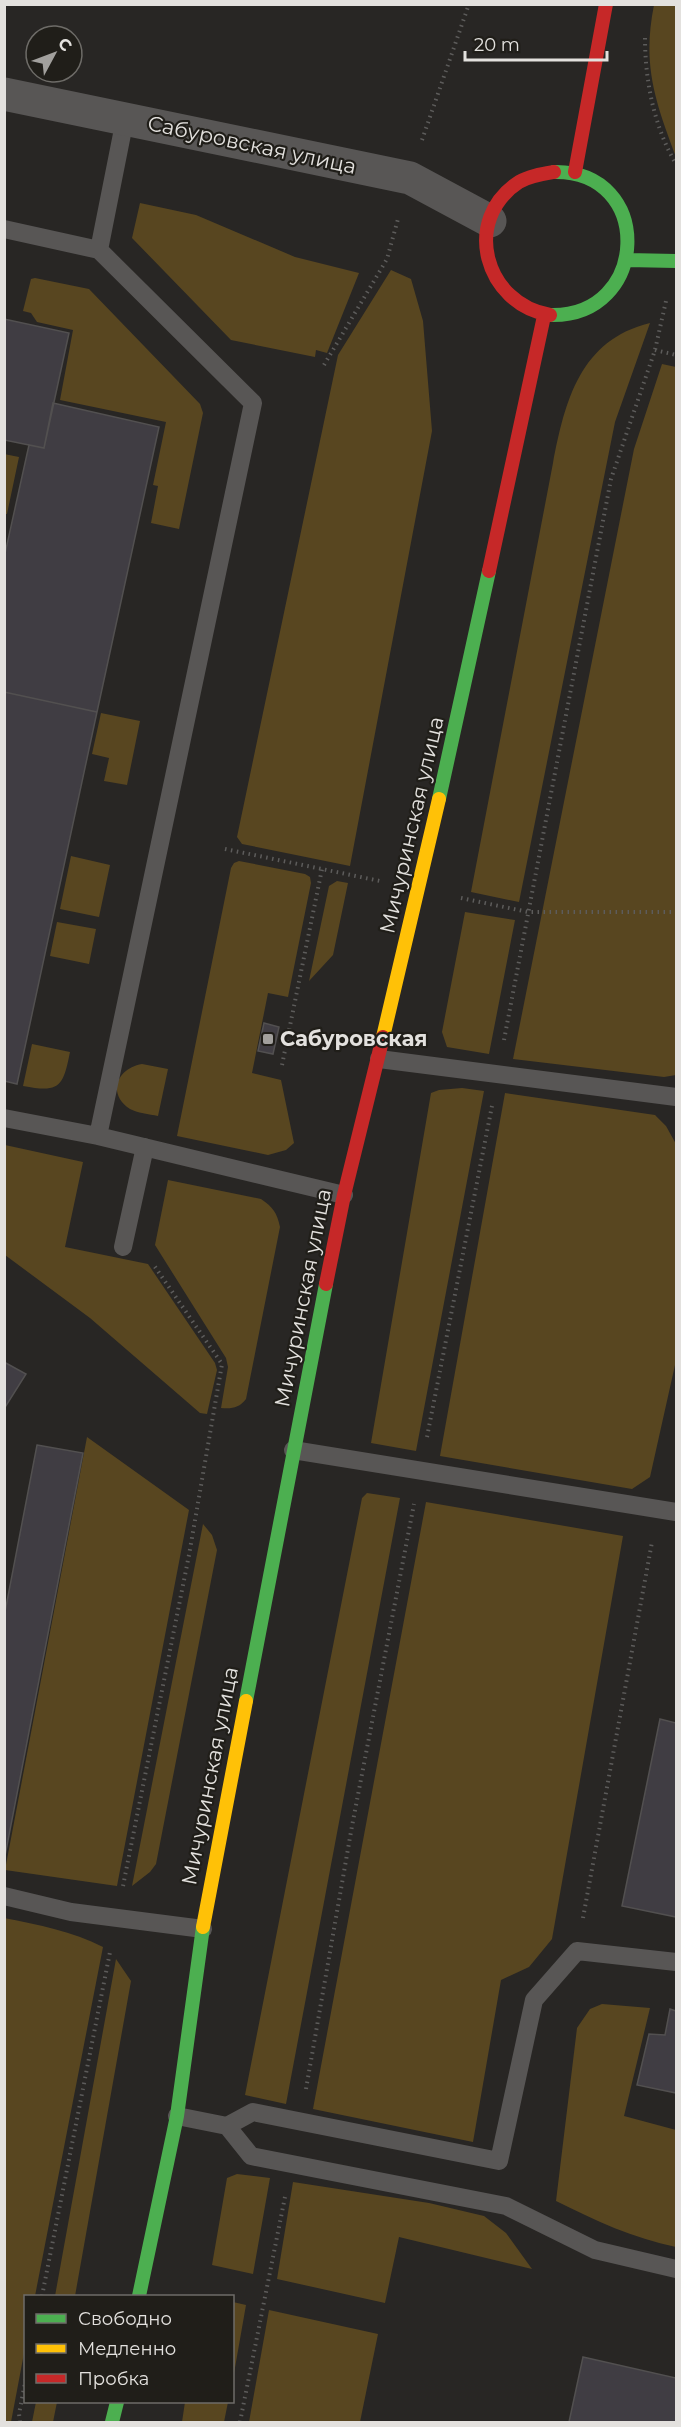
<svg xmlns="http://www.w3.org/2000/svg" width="681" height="2427" font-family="Montserrat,sans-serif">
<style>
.green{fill:#584620}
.building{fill:#403d43;stroke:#525050;stroke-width:1.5}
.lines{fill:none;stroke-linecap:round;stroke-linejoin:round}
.path{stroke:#5d5c5b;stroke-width:4;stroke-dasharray:1.5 4.5;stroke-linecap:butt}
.lane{stroke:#585655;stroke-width:18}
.street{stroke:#585655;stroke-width:33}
.fast{stroke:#4caf50;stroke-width:14}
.slow{stroke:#ffc107;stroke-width:14}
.jam{stroke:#c62828;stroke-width:14}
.poi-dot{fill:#a2a09d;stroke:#201e19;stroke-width:2}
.labels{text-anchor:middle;stroke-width:4.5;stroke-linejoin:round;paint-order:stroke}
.street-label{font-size:21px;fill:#e3e1de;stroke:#201e19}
.poi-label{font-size:21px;font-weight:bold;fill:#e3e1de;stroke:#201e19;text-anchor:start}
</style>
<rect width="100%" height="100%" fill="#282624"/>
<!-- green -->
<path class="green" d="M 654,5 L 676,5 L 676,157 C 655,101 642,65 654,5 Z
M 140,203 L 196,215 L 295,257 L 359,273 L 327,353 L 316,350 L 315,357 L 231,340 L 132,238 Z
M 391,270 L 411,279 L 423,321 L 432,431 L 350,866 L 242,844 L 237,837 L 338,355 Z
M 35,278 L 89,289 L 200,404 L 203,413 L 179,529 L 151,523 L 158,486 L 153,485 L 166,422 L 60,400 L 73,330 L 37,322 L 31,313 L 23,311 L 31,279 Z
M 650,323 L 615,422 L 519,902 L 471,892 L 553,463 C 565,401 580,340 650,323 Z
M 662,364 L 676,367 L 676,1075 L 664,1077 L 513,1059 L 634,449 Z
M 4,454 L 19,457 L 7,514 L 4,514 Z
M 101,713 L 140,721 L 127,785 L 104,781 L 109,758 L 92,754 Z
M 71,856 L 110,865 L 99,917 L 60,909 Z
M 239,861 L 305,874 L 310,877 L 311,883 L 288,997 L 268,993 L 252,1073 L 281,1080 L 294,1143 L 286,1150 L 268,1155 L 177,1136 L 231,868 L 234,863 Z
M 337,881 L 348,883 L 333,955 L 309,981 L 329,886 Z
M 465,912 L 515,920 L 489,1054 L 447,1047 L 442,1032 Z
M 57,922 L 96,929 L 89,964 L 50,956 Z
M 32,1044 L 70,1052 C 63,1087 60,1093 23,1086 Z
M 142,1064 L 168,1069 L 158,1116 C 149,1114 137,1113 130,1109 C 106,1093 118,1068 142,1064 Z
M 462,1088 L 484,1091 L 416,1451 L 371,1443 L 431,1093 L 439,1090 Z
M 505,1093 L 655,1115 L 666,1126 L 676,1144 L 676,1365 L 675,1365 L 650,1477 L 632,1489 L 440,1456 Z
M 5,1145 L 83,1162 L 65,1247 L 148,1264 L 215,1363 L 217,1370 L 207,1414 L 200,1413 L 90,1318 L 5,1255 Z
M 168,1180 L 261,1199 C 273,1207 277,1213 280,1227 L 246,1399 C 239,1408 232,1409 221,1408 L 228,1367 L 226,1358 L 155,1245 Z
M 87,1437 L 189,1510 L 117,1886 L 5,1870 Z
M 367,1493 L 400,1498 L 286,2104 L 245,2095 L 362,1498 Z
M 426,1502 L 623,1536 L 552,1939 L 529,1967 L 501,1980 L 473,2142 L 313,2109 Z
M 203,1524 L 212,1535 L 217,1550 L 156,1864 L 150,1872 L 132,1886 Z
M 4,1918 C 39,1925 72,1931 103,1947 L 35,2296 L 26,2296 L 25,2348 L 11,2422 L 4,2422 Z
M 116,1959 L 131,1981 L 75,2296 L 55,2296 Z
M 602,2004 L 650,2008 L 624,2116 L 676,2130 L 676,2247 C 633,2238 596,2221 556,2201 L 577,2028 L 590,2009 Z
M 237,2174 L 270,2178 L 253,2274 L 212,2265 L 227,2178 Z
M 293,2182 L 429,2203 L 484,2216 L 506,2233 L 532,2269 L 399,2237 L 385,2303 L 277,2279 Z
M 233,2302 L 246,2305 L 233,2379 L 232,2302 Z
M 269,2310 L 378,2334 L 360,2422 L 249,2422 Z
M 36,2402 L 57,2402 L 53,2422 L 32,2422 Z
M 185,2402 L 228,2402 L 224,2422 L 182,2422 Z"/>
<!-- building -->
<path class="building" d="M 4,319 L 69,333 L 44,448 L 4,440 Z
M 53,403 L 159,427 L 97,712 L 4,692 L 4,558 L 29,445 L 44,448 Z
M 4,692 L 97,712 L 17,1084 L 4,1081 Z
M 264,1023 L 279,1027 L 273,1054 L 258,1051 Z
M 4,1362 L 26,1374 L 4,1409 Z
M 37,1445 L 83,1453 L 4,1861 L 4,1617 Z
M 660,1719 L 676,1723 L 676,1917 L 622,1906 Z
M 670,2009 L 676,2011 L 676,2093 L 637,2085 L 649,2034 L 665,2035 Z
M 583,2357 L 676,2378 L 676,2422 L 569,2422 Z"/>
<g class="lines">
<!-- path -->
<path class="path" d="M 645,38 C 645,80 654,127 676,164
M 422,140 L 469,4
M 655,350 L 676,355
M 324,365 L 387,259 L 398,219
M 225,849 L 380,881
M 461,898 L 528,912 L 676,912
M 504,1040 L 611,479 L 655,350 L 666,301
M 282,1065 L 322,869
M 427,1437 L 492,1106
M 123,1886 L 189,1555 L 222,1364 L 153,1264
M 583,1918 L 652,1542
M 306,2089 L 352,1826 L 414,1504
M 42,2296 L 110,1952
M 20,2422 L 19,2414 L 26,2378
M 240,2422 L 285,2197"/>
<!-- lane -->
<path class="lane" d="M 4,229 L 99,250 L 253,403 L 98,1136
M 99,250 L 125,119
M 379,1059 L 676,1097
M 4,1118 L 98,1136 L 344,1195
M 123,1247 L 145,1147
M 293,1450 L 676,1512
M 4,1896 L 71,1912 L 203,1929
M 177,2116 L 227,2126 L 253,2112 L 499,2161 L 534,2000 L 577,1951 L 676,1962
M 227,2126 L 251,2156 L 506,2206 L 595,2250 L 676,2269"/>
<!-- street -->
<path class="street" d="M 4,94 L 410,178 L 490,221"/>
<!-- fast -->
<path class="fast" d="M 627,260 L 676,261
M 550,315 C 650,318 655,170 554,172
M 439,799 L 489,571
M 246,1701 L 326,1284
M 139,2296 L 177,2116 L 203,1927
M 112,2422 L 117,2402"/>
<!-- slow -->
<path class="slow" d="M 383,1037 L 439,799
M 203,1927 L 246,1701"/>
<!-- jam -->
<path class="jam" d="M 575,172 L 606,4
M 550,315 C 485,304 461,220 519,182 C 529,176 542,174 554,172
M 489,571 L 544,316
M 326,1284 L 344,1195 L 383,1037"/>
</g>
<!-- markers -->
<rect class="poi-dot" x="262" y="1033" width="12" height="12" rx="3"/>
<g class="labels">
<!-- street labels -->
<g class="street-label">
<text transform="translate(252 145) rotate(12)" y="7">Сабуровская улица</text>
<text transform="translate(412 825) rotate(-77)" y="7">Мичуринская улица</text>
<text transform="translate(303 1298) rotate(-79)" y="7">Мичуринская улица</text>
<text transform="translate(210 1776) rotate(-79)" y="7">Мичуринская улица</text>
</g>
<!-- poi labels -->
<g class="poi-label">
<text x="280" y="1046">Сабуровская</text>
</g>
</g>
<!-- border -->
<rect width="681" height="2427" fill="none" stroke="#e3e1de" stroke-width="12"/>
<!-- legend -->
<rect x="24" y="2295" width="210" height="108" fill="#201e19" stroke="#6e6c68" stroke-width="1.5"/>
<rect x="36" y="2314" width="30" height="9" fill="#4caf50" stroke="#6e6c68" stroke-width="1.5"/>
<text x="78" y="2325" font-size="18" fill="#e3e1de">Свободно</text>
<rect x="36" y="2344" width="30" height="9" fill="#ffc107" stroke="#6e6c68" stroke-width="1.5"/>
<text x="78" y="2355" font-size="18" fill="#e3e1de">Медленно</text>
<rect x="36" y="2374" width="30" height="9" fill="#c62828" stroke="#6e6c68" stroke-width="1.5"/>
<text x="78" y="2385" font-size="18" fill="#e3e1de">Пробка</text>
<!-- north arrow -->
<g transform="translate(54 54) rotate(49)"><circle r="28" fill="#201e19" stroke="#6e6c68" stroke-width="1.5"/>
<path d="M0-4.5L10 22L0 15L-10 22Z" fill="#a2a09d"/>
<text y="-9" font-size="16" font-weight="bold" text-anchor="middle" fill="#e3e1de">С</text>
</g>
<!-- scale -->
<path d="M465 51v9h142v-9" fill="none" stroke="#e3e1de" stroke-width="3"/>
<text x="474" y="51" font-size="18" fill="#e3e1de" stroke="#201e19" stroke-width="4.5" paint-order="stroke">20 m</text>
</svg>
